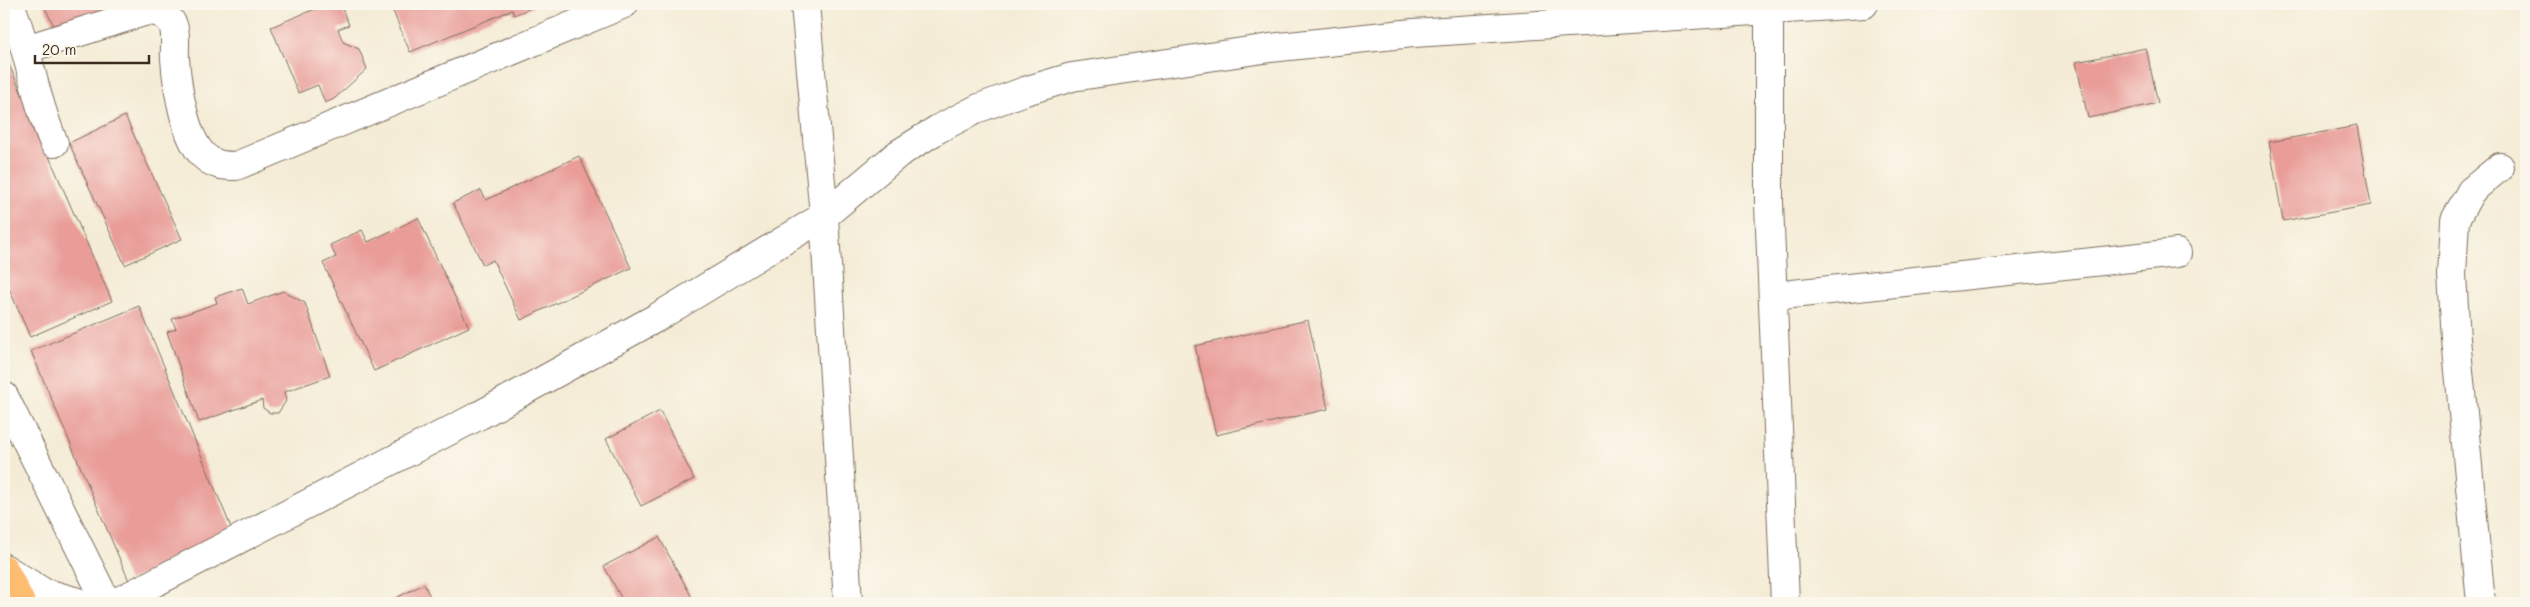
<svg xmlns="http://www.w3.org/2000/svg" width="2530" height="607" font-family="Mali,sans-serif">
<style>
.building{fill:#e99c98}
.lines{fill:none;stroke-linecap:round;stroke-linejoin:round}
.minor-casing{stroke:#7c6e5e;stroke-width:30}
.highway-casing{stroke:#7c6e5e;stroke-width:30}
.minor{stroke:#fff;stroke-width:28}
.highway{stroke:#fdbc70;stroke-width:28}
</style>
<rect width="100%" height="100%" fill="#fbf7ec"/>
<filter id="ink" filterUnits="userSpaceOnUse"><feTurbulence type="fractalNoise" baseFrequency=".02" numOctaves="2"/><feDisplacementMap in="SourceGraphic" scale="10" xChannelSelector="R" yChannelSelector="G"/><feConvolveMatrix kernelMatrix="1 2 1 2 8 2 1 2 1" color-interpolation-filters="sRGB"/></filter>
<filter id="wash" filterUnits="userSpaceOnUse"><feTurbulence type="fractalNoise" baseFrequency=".0096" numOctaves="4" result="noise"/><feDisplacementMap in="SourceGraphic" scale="20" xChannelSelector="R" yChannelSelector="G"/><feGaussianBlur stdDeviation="1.12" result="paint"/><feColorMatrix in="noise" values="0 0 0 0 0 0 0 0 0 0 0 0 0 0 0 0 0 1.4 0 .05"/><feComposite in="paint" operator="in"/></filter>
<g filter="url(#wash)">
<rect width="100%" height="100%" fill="#f4ecd6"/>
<g id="blocks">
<!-- building -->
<path class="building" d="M 43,4 L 119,4 L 58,34 Z
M 327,4 L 340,4 L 349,25 L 338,29 L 343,42 L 359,49 L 367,69 L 334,99 L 325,103 L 318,85 L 298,93 L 271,27 Z
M 390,4 L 532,4 L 533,7 L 514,15 L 512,10 L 410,52 Z
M 2146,48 L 2158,103 L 2088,118 L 2076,62 Z
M 4,53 L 112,301 L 30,337 L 4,277 Z
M 125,116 L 182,239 L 125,265 L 69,143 Z
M 2357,126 L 2371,205 L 2283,221 L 2269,142 Z
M 579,156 L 631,268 L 521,320 L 493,260 L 483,265 L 453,203 L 481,190 L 486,200 Z
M 418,218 L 469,327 L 374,371 L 323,263 L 336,257 L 330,245 L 362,230 L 368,242 Z
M 242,288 L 248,304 L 283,291 L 305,303 L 330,376 L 284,392 L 286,401 L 278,413 L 270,413 L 263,408 L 262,400 L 199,422 L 167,332 L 176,329 L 172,319 L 217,303 L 215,297 Z
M 139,306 L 233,532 L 129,581 L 31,351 Z
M 1308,320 L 1328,409 L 1216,435 L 1195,346 Z
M 660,411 L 694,479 L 641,506 L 606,439 Z
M 659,537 L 695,603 L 624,603 L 604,566 Z
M 424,584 L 433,603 L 386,603 Z"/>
</g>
</g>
<g filter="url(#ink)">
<use href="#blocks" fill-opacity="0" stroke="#7c6e5e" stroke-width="1"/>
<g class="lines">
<!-- minor casing -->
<g class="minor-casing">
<path id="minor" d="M 10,4 C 29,49 34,98 54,143
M 805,4 L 824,216 L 848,603
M 1769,4 L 1769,203 L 1785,603
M 26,49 L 144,12 C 156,10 167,13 173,25 C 177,35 174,48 175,59 C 177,85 184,137 204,156 C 213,165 224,166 236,166 L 624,4
M 1773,296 L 2177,253
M 4,396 L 107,603
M 4,568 L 43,592 L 81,603
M 115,603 L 480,415 L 656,318 L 824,216 L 898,154 L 938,129 L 979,108 L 1025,91 L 1072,77 L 1270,48 L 1413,33 L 1864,4
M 2481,603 L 2456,339 L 2452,275 L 2455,220 L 2471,191 L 2500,167"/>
</g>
<!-- highway casing -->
<g class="highway-casing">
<path id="highway" d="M 4,569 L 21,603"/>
</g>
<!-- minor -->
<use href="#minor" class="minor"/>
<!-- highway -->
<use href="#highway" class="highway"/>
</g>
</g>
<!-- margin -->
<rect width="2530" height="607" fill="none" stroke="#fbf7ec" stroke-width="20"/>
<!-- scale -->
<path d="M35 55v8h114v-8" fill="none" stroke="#3b2a1e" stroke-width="2.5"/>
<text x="42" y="55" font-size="15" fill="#3b2a1e" stroke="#fbf7ec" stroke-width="4" paint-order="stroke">20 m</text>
</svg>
